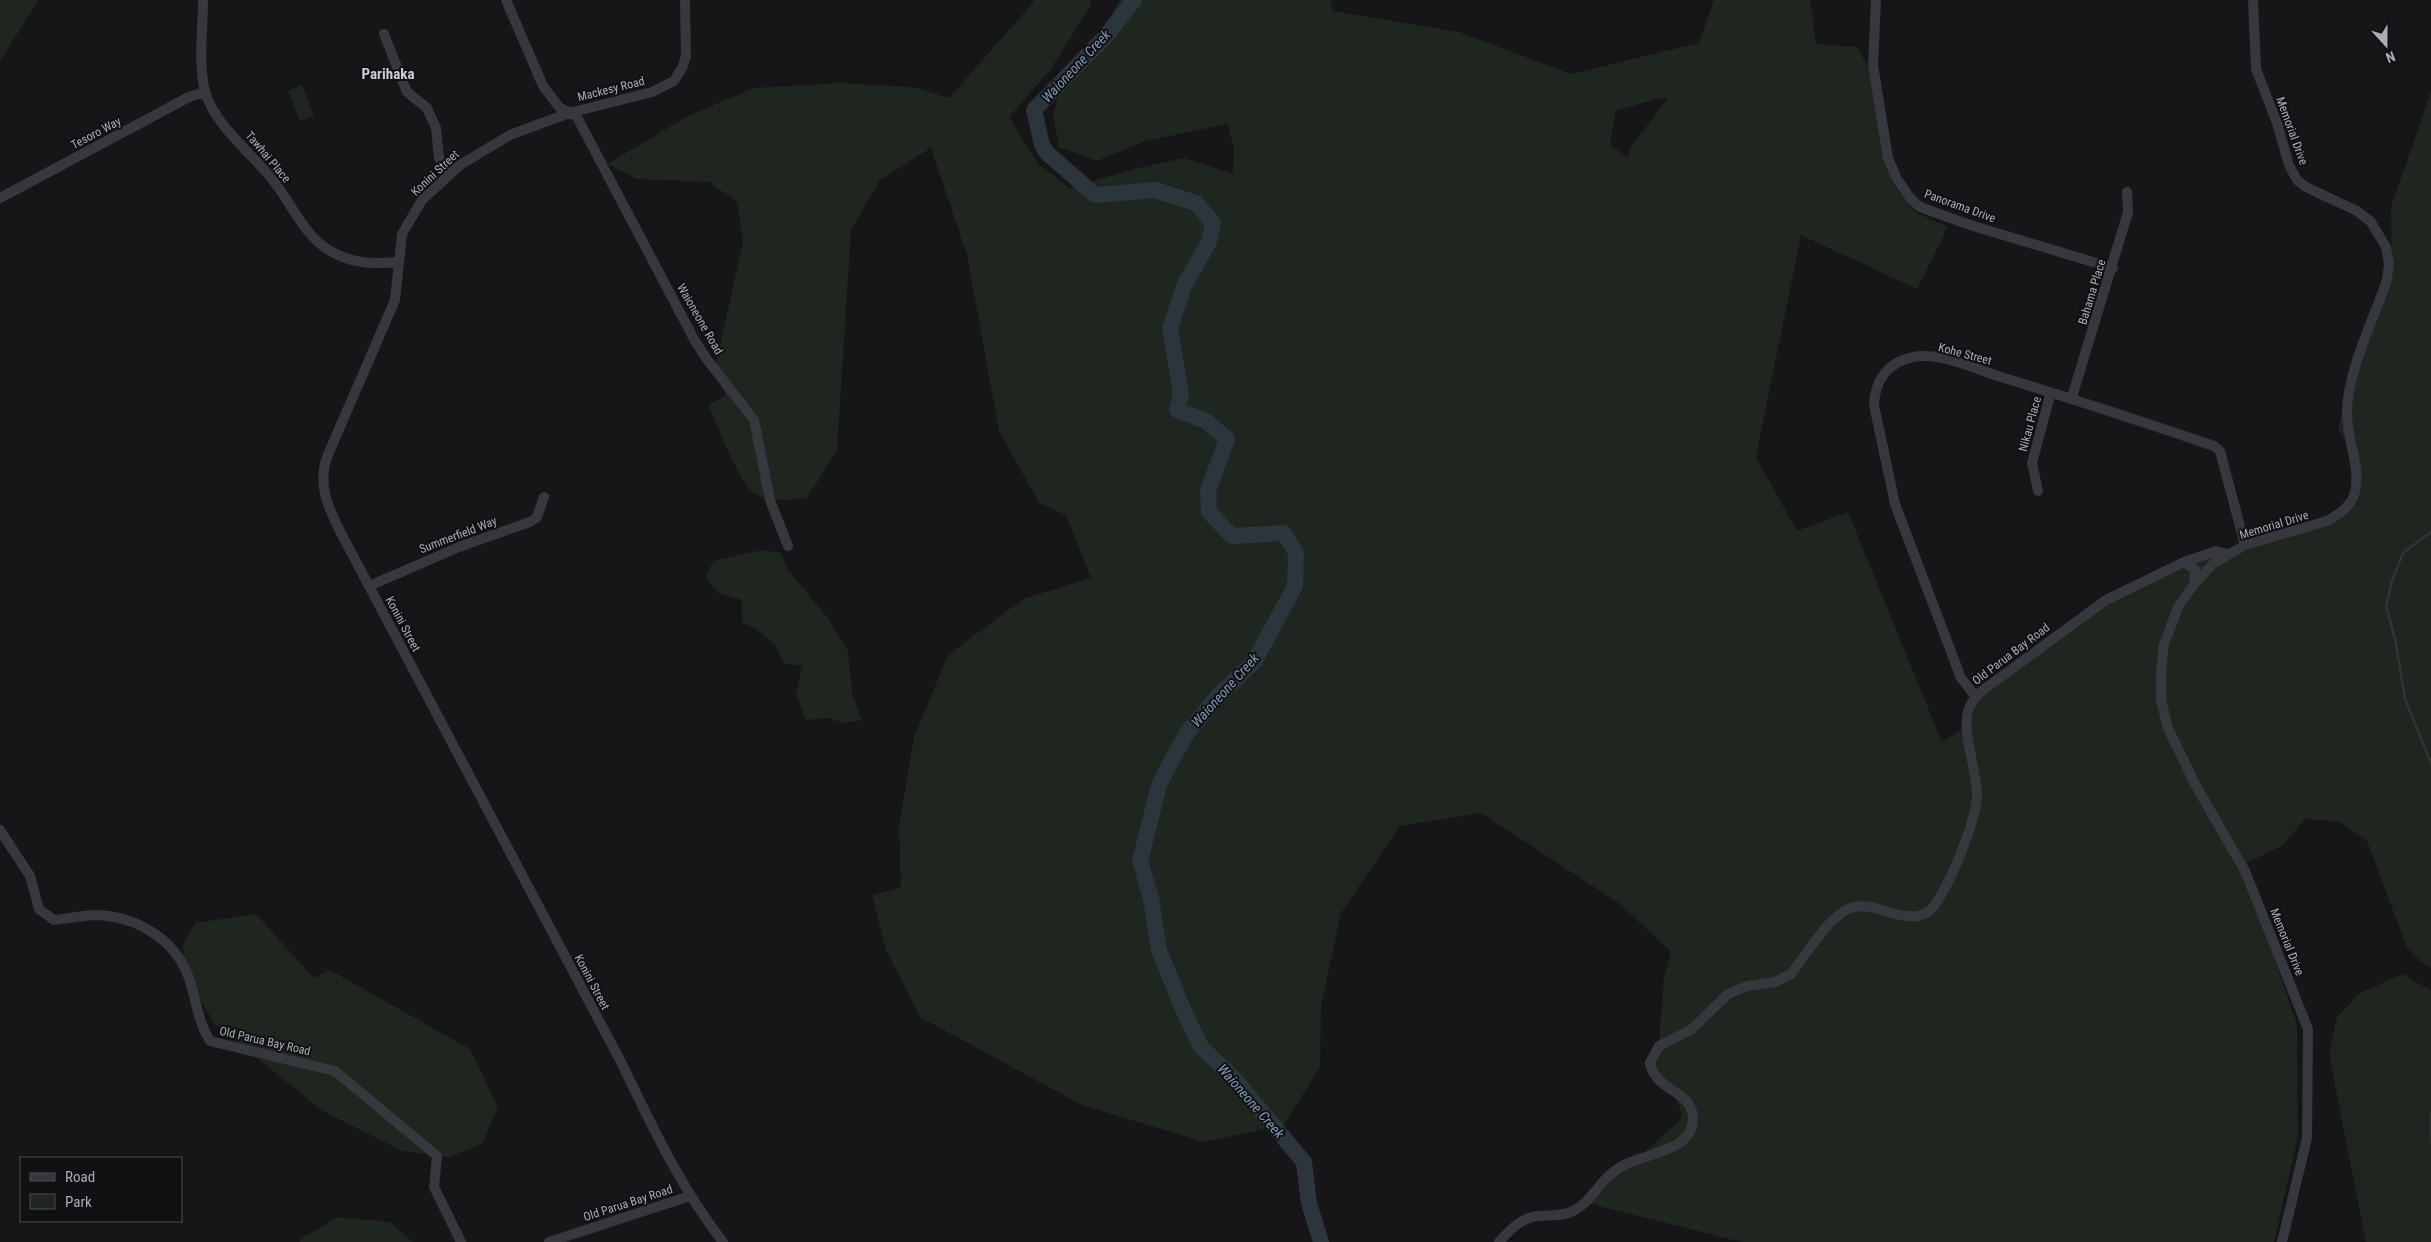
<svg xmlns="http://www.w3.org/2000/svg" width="2431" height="1242" font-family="'Roboto Condensed',sans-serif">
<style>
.green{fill:#1e261f;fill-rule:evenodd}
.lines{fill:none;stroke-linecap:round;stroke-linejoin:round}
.stream{stroke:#2c353c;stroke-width:2.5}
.river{stroke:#2c353c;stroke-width:16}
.minor{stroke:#37383d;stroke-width:10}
.labels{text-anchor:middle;stroke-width:4;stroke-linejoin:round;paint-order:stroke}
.street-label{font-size:12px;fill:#a8adb8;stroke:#111113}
.water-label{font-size:14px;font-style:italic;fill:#7f9bb3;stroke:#111113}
.quarter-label{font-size:15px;font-weight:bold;fill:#c9ccd4;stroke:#111113}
</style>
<rect width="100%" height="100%" fill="#161618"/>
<!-- green -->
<path class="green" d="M 0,0 L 39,0 L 0,61 Z
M 1034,0 L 1091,0 L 1090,7 L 1050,70 L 1009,117 L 1038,164 L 1070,188 L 1134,169 L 1184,158 L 1233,174 L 1234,147 L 1227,124 L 1146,141 L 1097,161 L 1059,147 L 1053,114 L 1065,75 L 1103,29 L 1120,0 L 1330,0 L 1333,11 L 1459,32 L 1571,74 L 1699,43 L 1714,0 L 1810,0 L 1816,44 L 1857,47 L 1869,69 L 1886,162 L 1893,184 L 1915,212 L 1948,227 L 1917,289 L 1801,235 L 1756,457 L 1797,531 L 1848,512 L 1942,742 L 1966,727 L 1974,699 L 2103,603 L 2185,562 L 2345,514 L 2359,459 L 2338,429 L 2355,363 L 2392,275 L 2391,207 L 2431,92 L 2431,967 L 2421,962 L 2407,948 L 2367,841 L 2340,822 L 2305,819 L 2283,845 L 2242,865 L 2297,1024 L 2298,1135 L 2274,1242 L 1742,1242 L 1579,1201 L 1645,1152 L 1682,1118 C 1680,1099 1669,1089 1658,1074 C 1654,1068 1652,1058 1650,1051 L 1659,1046 L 1664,977 L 1671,952 L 1620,904 L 1481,813 L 1400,826 L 1341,913 L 1321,1006 L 1320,1067 L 1284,1125 L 1204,1142 L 1082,1105 L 920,1017 L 886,950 L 872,895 L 901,888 L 899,827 L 914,737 L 948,655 L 1023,599 L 1091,578 L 1066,515 L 1039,503 L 999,431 L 967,255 L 931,148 L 880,180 L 851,230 L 837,451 L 806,499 C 792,499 768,502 755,494 C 740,485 717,424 708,405 L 726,395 L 714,373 L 743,242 L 737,202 L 709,182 L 637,179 L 607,164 L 690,115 L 754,88 L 839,83 L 912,87 L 949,98 L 1032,4 ZM 1666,97 L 1667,99 L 1629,150 L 1628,158 L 1610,145 L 1616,110 Z
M 302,85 L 314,116 L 300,121 L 288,91 Z
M 762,550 L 781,553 L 788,570 L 828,618 L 848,651 L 852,693 L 862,720 L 845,723 L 827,718 L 806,720 L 796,694 L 802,666 L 784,663 C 776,641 761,631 742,622 L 742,600 L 718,593 L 706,578 L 713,561 Z
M 256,914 L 314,978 L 330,970 L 470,1049 L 498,1107 L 482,1144 L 449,1157 L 402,1151 L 323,1111 L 215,1024 L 186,977 L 183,943 L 195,923 Z
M 2403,974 L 2431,991 L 2431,1242 L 2366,1242 L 2329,1055 L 2337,1017 L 2360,993 Z
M 338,1217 L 390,1222 L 413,1242 L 300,1242 L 302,1238 Z"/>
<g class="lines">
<!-- stream -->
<path class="stream" d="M 2431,532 L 2403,553 L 2392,581 L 2386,606 L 2395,639 L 2405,699 L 2431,763
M 2431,1112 L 2431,1142"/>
<!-- river -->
<path class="river" d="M 1134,0 L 1106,36 L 1034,110 L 1042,145 L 1047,153 L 1095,195 L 1155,190 L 1196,203 L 1213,223 L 1209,242 L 1184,286 L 1170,328 L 1181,394 L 1177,410 L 1206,421 L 1227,439 L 1208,491 L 1209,512 L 1232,536 L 1284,533 L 1296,553 L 1295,586 L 1254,662 L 1218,696 L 1187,733 L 1175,754 L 1159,785 L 1140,861 L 1151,898 L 1159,950 L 1182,1007 L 1201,1047 L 1231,1075 L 1304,1162 L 1309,1203 L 1321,1242"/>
<!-- minor -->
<path class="minor" d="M 203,0 C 203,29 198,63 205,91 C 213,123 252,154 272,179 C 291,202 304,237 332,252 C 354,264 374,264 398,262
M 506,0 L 543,86 L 559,107 L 577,117 L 695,341 L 706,358 L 754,420 L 770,500 L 788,546
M 685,0 L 686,56 L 683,66 L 674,81 L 652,92 L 569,113 L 510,135 L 460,165 L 422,200 L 402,234 L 395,300 L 327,457 C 317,486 329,509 342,535 L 621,1062 C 651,1124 680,1187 723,1242
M 1876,0 L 1873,65 L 1888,158 L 1897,179 L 1911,199 L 1920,207 L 1970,225 L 2113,268
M 2253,0 L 2256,69 L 2277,123 L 2289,165 L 2297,180 L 2306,187 L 2357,211 L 2371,222 L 2386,247 L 2389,264 L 2387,280 C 2374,318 2347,373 2347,412 C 2346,438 2361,466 2355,492 C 2351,506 2340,514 2327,521 L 2245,545 L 2214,563 L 2194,584 L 2178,607 L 2164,645 L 2161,672 L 2161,700 L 2168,728 L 2195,784 L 2245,871 L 2308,1029 L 2307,1138 L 2282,1242
M 384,34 L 407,92 L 427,108 L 432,119 L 436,128 L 439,158 L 450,173
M 0,198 L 189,97 L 205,92
M 2072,397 L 2128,212 L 2127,192
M 2038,491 L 2032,463 L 2051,392
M 2184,562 L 2195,570 L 2194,584
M 369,586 L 459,547 L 530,522 L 537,517 L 544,497
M 1976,697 L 1961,678 L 1895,504 L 1874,405 C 1875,380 1888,362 1913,357 C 1941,352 1975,369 2001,377 C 2073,399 2143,422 2214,446 L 2220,451 L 2245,545
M 0,830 L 30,876 L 39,909 L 54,920 C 68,919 82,915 96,915 C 134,916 172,937 187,973 C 197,997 195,1016 210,1041 L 335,1071 L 437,1156 L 434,1187 L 461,1242
M 549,1242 L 690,1196
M 1499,1242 C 1508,1232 1518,1221 1532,1217 C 1546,1214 1560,1218 1573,1211 C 1593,1202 1600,1176 1626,1164 C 1648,1153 1695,1150 1693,1117 C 1691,1090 1655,1091 1650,1063 L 1659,1046 L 1692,1029 L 1728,994 L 1747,986 L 1775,982 L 1791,974 C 1805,956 1828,918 1848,909 C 1875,896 1912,934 1934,906 C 1950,884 1975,824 1977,797 C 1978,770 1958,726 1971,704 C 1974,698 1979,694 1983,690 L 2106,600 L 2184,562 L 2216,551 L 2227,554"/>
</g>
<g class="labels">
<!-- street labels -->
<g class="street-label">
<text transform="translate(611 89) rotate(-14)" y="4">Mackesy Road</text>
<text transform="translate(2292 131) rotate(70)" y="4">Memorial Drive</text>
<text transform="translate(96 133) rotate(-28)" y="4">Tesoro Way</text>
<text transform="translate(268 157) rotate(50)" y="4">Tawhai Place</text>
<text transform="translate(435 173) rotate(-43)" y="4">Konini Street</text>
<text transform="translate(1960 206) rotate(20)" y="4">Panorama Drive</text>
<text transform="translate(2092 292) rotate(-73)" y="4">Bahama Place</text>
<text transform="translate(700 319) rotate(60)" y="4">Waioneone Road</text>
<text transform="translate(1965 354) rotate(15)" y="4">Kohe Street</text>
<text transform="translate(2030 424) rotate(-75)" y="4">Nikau Place</text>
<text transform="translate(2274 525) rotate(-17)" y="4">Memorial Drive</text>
<text transform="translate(458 535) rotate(-21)" y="4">Summerfield Way</text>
<text transform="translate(403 624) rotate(62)" y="4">Konini Street</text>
<text transform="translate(2011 654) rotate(-37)" y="4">Old Parua Bay Road</text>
<text transform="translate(2287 942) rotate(68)" y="4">Memorial Drive</text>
<text transform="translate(592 982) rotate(62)" y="4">Konini Street</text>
<text transform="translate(265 1041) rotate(13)" y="4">Old Parua Bay Road</text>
<text transform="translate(628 1203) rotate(-18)" y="4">Old Parua Bay Road</text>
</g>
<!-- water labels -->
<g class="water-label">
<text transform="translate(1076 66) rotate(-47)" y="5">Waioneone Creek</text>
<text transform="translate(1225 690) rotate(-48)" y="5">Waioneone Creek</text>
<text transform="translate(1251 1101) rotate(49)" y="5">Waioneone Creek</text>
</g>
<!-- quarter labels -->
<g class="quarter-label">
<text x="388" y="79">Parihaka</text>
</g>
</g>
<!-- legend -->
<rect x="20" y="1157" width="162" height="65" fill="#111113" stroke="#4d4f55"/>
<rect x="30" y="1173" width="25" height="8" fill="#37383d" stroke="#4d4f55"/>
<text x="65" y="1182" font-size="15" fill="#a8adb8">Road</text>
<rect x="30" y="1194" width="25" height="15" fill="#1e261f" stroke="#4d4f55"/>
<text x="65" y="1207" font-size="15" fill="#a8adb8">Park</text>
<!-- north arrow -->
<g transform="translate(2386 45) rotate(159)" stroke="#111113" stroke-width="4" paint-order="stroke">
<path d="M0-4L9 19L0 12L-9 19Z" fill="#a8adb8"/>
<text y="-8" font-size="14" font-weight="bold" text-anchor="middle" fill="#a8adb8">N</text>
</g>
</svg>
